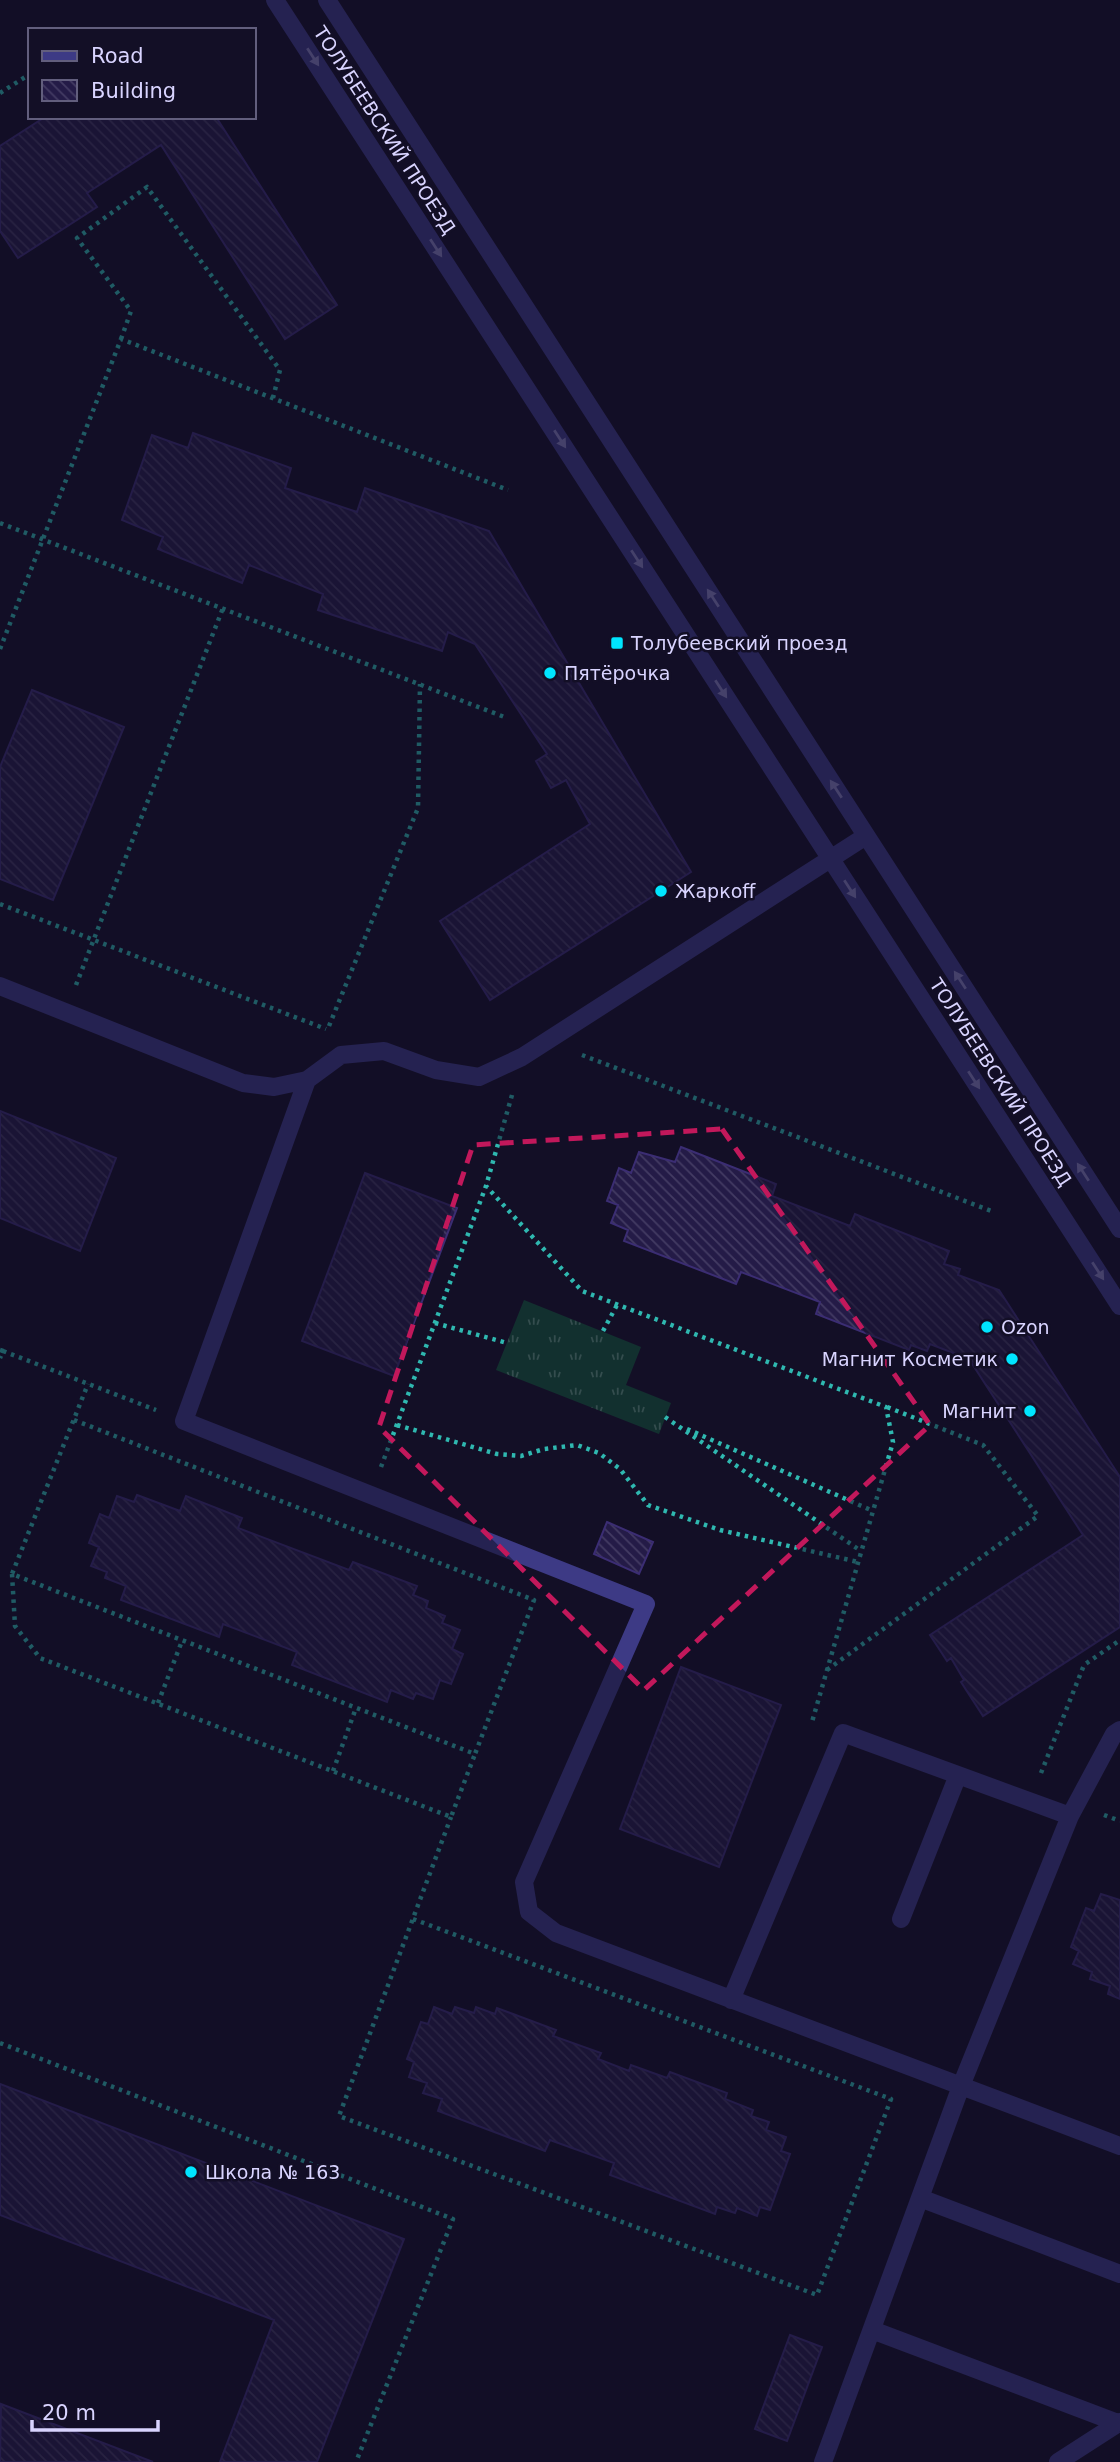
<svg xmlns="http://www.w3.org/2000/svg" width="1120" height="2462" font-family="'DejaVu Sans',sans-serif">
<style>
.grass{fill:url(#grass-tufts)}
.building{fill:url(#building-back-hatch);stroke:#3b2d73;stroke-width:2}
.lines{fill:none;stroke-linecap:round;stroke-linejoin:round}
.path{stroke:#2fb8b0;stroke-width:4.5;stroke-dasharray:3.5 5;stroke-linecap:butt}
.minor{stroke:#3d3a85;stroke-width:18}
.oneway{fill:#837fbc}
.marked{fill:none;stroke:#c2185b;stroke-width:5;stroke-dasharray:14 9;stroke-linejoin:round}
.poi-dot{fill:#00e5ff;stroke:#130f26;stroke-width:2.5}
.labels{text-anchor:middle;stroke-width:5;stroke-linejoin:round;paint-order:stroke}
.street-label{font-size:19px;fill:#d9d4ff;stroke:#130f26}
.poi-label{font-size:19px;fill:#d9d4ff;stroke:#130f26;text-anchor:start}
</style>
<defs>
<pattern id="grass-tufts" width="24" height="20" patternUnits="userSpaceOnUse" patternTransform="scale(1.75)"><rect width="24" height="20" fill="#12302f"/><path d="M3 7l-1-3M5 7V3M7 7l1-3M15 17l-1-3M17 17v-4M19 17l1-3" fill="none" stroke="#344d4e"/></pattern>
<pattern id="building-back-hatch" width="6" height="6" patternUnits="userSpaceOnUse" patternTransform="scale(1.75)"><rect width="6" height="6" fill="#241b47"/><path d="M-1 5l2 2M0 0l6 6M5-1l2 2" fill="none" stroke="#433b63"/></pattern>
</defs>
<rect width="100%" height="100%" fill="#130f26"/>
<!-- grass -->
<path class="grass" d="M 524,1300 L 641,1347 L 626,1385 L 671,1403 L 659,1434 L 496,1370 Z"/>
<!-- building -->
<path class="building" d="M 45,117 L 216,117 L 337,305 L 285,339 L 161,145 L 87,193 L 97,207 L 18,258 L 0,231 L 0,146 Z
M 193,433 L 291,468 L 285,488 L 357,512 L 365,488 L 489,531 L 691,872 L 490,1000 L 440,921 L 590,824 L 566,780 L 551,788 L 536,761 L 547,754 L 475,644 L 448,632 L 442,651 L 318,610 L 323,594 L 249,565 L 242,583 L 158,549 L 163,537 L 122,520 L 152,435 L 188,448 Z
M 32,690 L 124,727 L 53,900 L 0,879 L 0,767 Z
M 0,1111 L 116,1158 L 80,1251 L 0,1218 Z
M 681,1147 L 776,1184 L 772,1196 L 850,1226 L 855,1214 L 949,1251 L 944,1264 L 960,1269 L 958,1275 L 999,1290 L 1120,1477 L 1120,1627 L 983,1716 L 961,1682 L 964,1680 L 951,1658 L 947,1661 L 930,1635 L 1083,1535 L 969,1359 L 930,1344 L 927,1351 L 911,1345 L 909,1350 L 816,1314 L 820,1302 L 741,1272 L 736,1284 L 624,1241 L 628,1230 L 611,1223 L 618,1205 L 607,1201 L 619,1168 L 631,1173 L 639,1152 L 675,1162 Z
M 365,1173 L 457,1208 L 394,1376 L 302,1341 Z
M 137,1495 L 180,1511 L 186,1496 L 242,1518 L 238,1528 L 349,1570 L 353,1562 L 417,1586 L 413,1595 L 428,1601 L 426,1608 L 445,1616 L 442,1623 L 460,1630 L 452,1649 L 463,1654 L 451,1684 L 440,1680 L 433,1699 L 416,1693 L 413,1699 L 391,1690 L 387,1702 L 292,1665 L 297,1652 L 223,1624 L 219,1637 L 121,1600 L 126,1586 L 105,1578 L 107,1572 L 91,1566 L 99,1547 L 89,1543 L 100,1514 L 109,1518 L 117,1496 L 134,1502 Z
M 607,1522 L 653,1542 L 639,1574 L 594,1554 Z
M 681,1667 L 781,1705 L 719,1867 L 620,1829 Z
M 1101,1894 L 1120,1900 L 1120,1999 L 1108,1994 L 1110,1986 L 1090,1979 L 1092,1972 L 1073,1964 L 1079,1951 L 1071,1947 L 1086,1908 L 1094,1911 Z
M 434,2007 L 452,2014 L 455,2007 L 474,2013 L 476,2007 L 495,2014 L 497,2008 L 556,2030 L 553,2036 L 601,2053 L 598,2059 L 629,2071 L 631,2065 L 667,2078 L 670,2072 L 727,2093 L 725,2099 L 753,2110 L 751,2116 L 769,2122 L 766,2130 L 786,2137 L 781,2151 L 790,2154 L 770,2210 L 760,2207 L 757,2216 L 737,2208 L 735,2213 L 717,2207 L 715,2214 L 610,2175 L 614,2163 L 550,2140 L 545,2151 L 438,2111 L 442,2099 L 423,2093 L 427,2083 L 409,2077 L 414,2062 L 407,2059 L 421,2022 L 428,2024 Z
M 0,2084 L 404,2239 L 317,2462 L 220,2462 L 274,2320 L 0,2215 Z
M 790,2335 L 822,2347 L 787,2441 L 755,2429 Z
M 1,2404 L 153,2462 L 0,2462 Z"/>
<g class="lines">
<!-- path -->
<path class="path" d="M 0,93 L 30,74
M 121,339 L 131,311 L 77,238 L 147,187 L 280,370 L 273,398
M 0,523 L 507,718
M 0,649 L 121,339 L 508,490
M 0,904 L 326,1029
M 76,985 L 223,608
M 329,1026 L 418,808 L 420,684
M 582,1055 L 994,1212
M 512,1095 L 486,1186 L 582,1291 L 886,1407 L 893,1442 L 812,1722
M 435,1323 L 507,1343
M 603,1331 L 617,1305
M 0,1350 L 3,1351 L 0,1358
M 3,1351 L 156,1410
M 665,1417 L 861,1551
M 74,1420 L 534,1600 L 475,1754 L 12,1574 L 88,1384
M 397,1425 L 497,1454 L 521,1456 L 544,1449 L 577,1445 L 599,1453 L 620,1469 L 648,1505 L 720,1530 L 858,1562
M 687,1429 L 873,1511
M 381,1467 L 486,1186
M 12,1574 L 15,1626 L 40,1658 L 451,1817 L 475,1754
M 827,1670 L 1038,1516 L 983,1445 L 887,1407
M 158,1703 L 182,1641
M 333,1771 L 356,1708
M 1041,1773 L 1084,1665 L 1120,1640
M 1104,1815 L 1120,1821
M 413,1919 L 891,2099 L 817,2295 L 339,2116 L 451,1817
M 0,2043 L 453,2219 L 356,2462"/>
<!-- minor -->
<path class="minor" d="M 275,0 L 1120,1306
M 327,0 L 1120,1229
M 0,986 L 243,1083 L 274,1087 L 307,1080 L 341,1055 L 384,1051 L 436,1070 L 479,1077 L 522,1057 L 866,836
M 307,1080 L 184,1421 L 646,1604 L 524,1882 L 529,1912 L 556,1933 L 1120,2146
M 1070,1816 L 1114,1734 L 1120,1730
M 901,1919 L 958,1775
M 731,2000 L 843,1733 L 1070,1816 L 961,2086 L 823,2462
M 920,2198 L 1120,2274
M 872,2330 L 1118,2423
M 1058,2462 L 1120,2422"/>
</g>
<!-- one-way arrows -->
<defs><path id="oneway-solid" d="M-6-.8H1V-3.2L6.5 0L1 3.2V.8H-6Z" transform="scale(1.75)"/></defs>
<g class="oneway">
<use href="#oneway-solid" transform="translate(313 57) rotate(57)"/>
<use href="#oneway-solid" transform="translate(436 248) rotate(57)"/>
<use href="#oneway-solid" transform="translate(560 439) rotate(57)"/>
<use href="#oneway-solid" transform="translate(637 559) rotate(57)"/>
<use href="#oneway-solid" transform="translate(713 598) rotate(-123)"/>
<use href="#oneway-solid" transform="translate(721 689) rotate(57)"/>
<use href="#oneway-solid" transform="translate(836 789) rotate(-123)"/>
<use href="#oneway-solid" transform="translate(850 889) rotate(57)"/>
<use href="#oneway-solid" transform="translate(960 980) rotate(-123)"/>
<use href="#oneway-solid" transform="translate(974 1080) rotate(57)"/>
<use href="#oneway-solid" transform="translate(1083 1172) rotate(-123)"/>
<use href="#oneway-solid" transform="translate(1098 1271) rotate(57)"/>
</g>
<!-- marked area -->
<path d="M0 0H1120V2462H0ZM 722,1129 L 930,1425 L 644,1690 L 379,1427 L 473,1145 Z" fill="#130f26" fill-opacity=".55" fill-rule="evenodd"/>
<path class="marked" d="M 722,1129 L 930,1425 L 644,1690 L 379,1427 L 473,1145 Z"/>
<!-- markers -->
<g class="poi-dot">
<rect x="610" y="636" width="14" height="14" rx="3.5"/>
<circle cx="550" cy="673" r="7"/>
<circle cx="661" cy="891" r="7"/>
<circle cx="987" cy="1327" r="7"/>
<circle cx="1012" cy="1359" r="7"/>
<circle cx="1030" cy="1411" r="7"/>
<circle cx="191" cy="2172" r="7"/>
</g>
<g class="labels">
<!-- street labels -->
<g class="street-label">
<text transform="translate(385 130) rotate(57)" y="7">ТОЛУБЕЕВСКИЙ ПРОЕЗД</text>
<text transform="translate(1001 1082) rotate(57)" y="7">ТОЛУБЕЕВСКИЙ ПРОЕЗД</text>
</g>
<!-- poi labels -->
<g class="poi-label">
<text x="631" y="650">Толубеевский проезд</text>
<text x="564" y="680">Пятёрочка</text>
<text x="675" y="898">Жаркoff</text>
<text x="1001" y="1334">Ozon</text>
<text x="998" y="1366" text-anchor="end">Магнит Косметик</text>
<text x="1016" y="1418" text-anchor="end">Магнит</text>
<text x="205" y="2179">Школа № 163</text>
</g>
</g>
<!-- legend -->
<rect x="28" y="28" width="228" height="91" fill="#130f26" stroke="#625e7d" stroke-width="2"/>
<rect x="42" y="51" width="35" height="10" fill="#3d3a85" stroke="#625e7d" stroke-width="2"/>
<text x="91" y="63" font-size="21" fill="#d9d4ff">Road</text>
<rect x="42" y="80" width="35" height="21" fill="url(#building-back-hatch)" stroke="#625e7d" stroke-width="2"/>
<text x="91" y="98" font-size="21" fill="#d9d4ff">Building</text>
<!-- scale -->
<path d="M32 2420v10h126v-10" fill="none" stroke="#d9d4ff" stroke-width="3.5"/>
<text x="42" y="2420" font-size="21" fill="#d9d4ff" stroke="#130f26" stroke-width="5" paint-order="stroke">20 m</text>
</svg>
